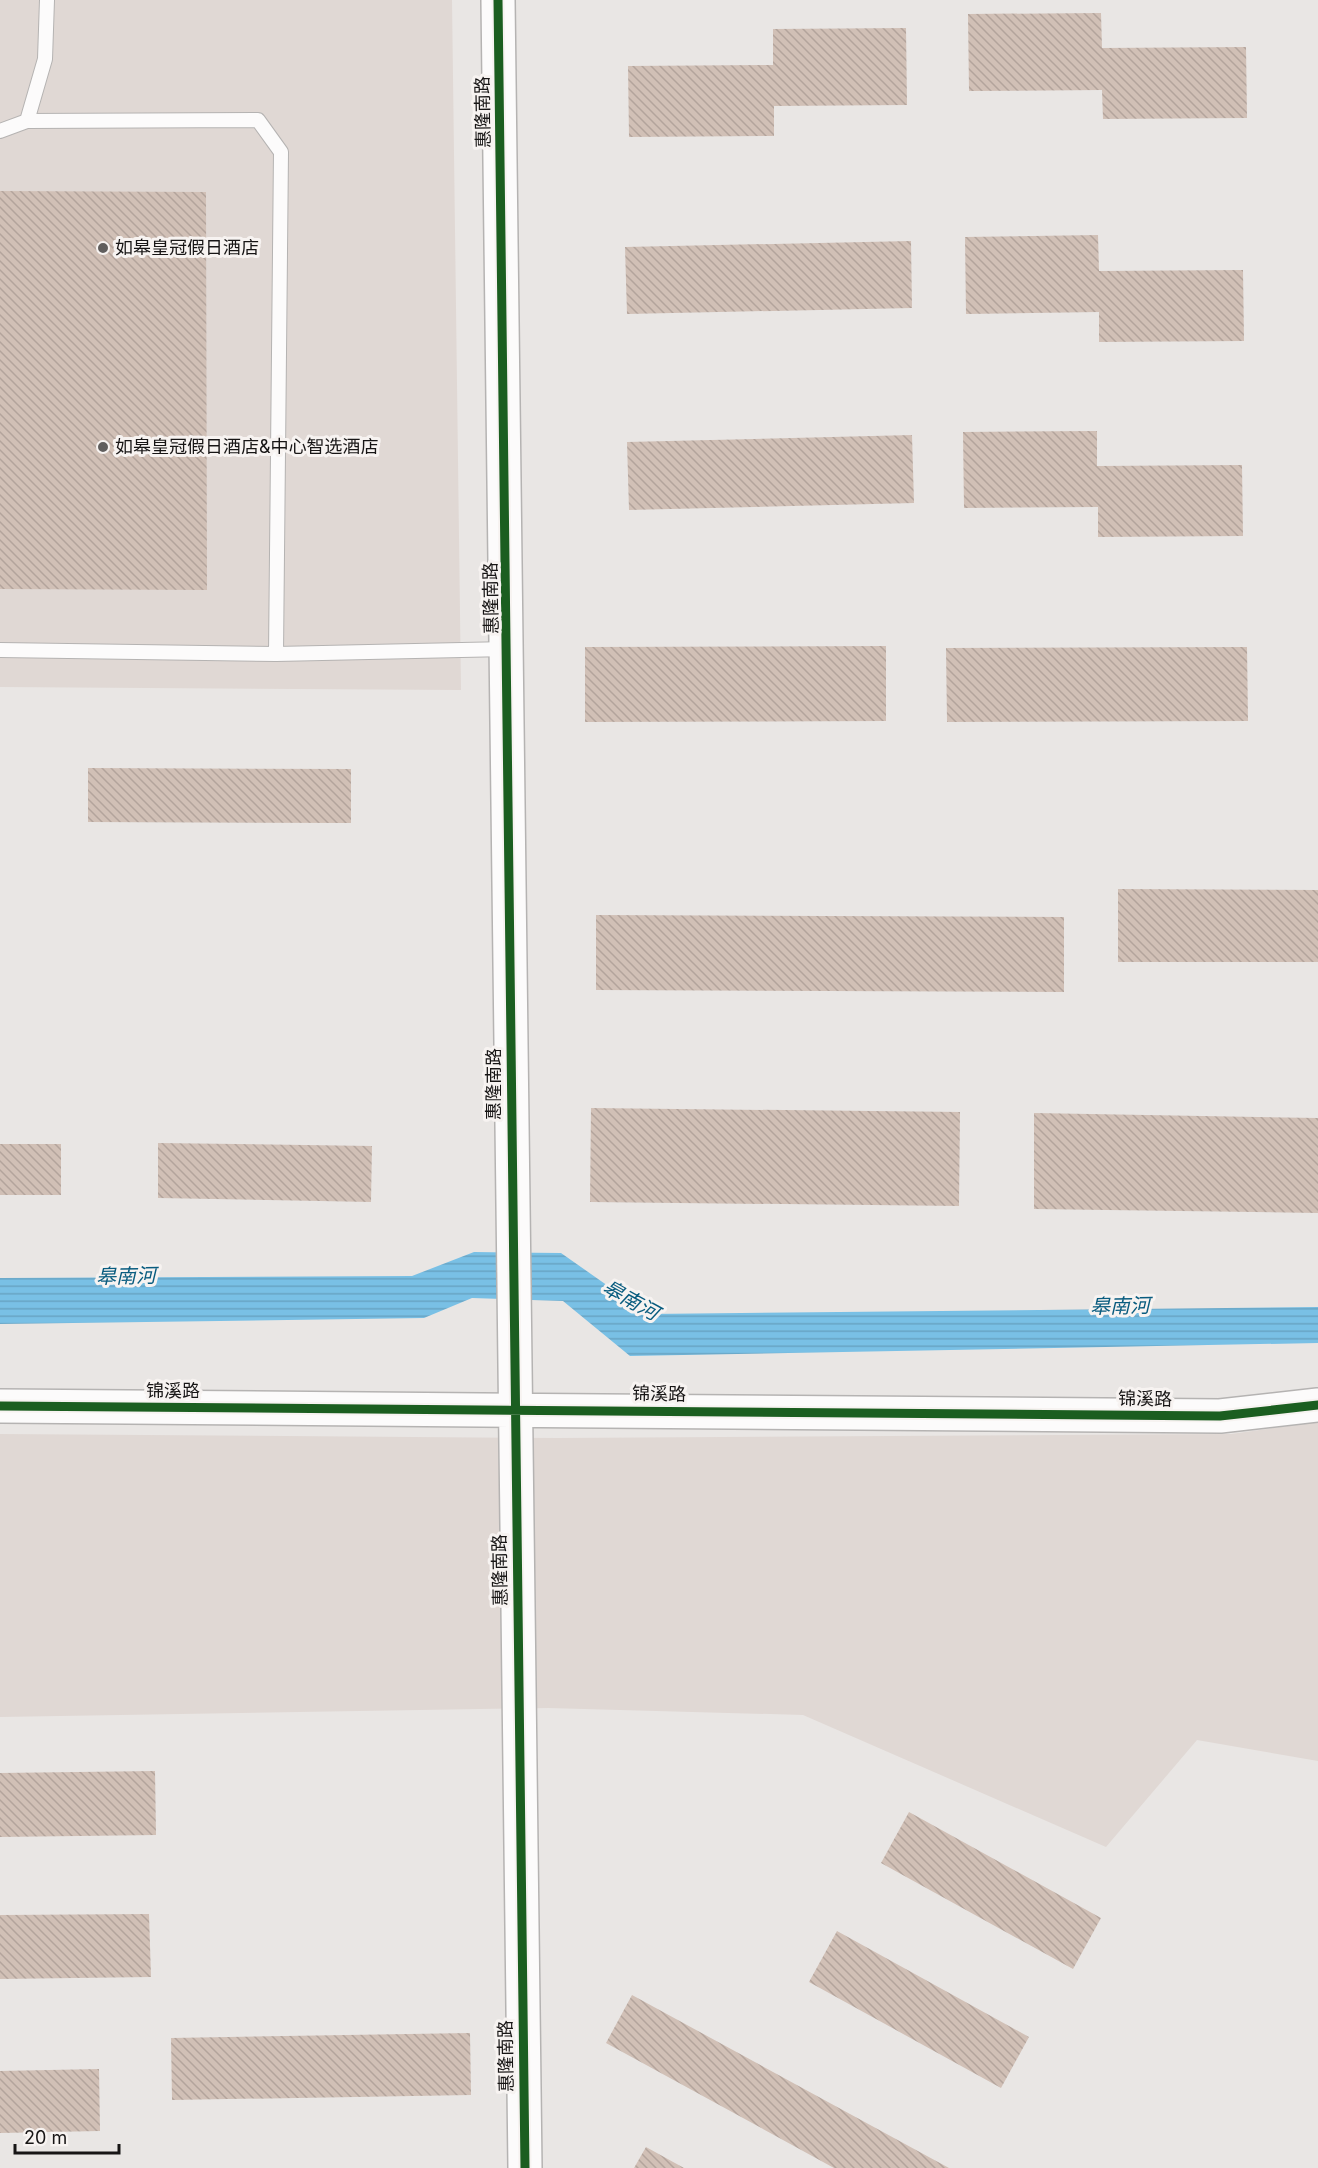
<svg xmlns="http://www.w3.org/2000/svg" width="1318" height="2168" font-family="Inter,'Noto Sans SC',sans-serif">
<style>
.built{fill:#e0d8d4}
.water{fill:url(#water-rules)}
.building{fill:url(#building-back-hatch)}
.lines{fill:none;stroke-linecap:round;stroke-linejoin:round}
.service-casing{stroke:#b5b3b2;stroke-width:16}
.tertiary-casing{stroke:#b5b3b2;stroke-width:36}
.service{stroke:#fcfbfb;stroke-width:14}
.tertiary{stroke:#fcfbfb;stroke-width:33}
.cycleway-casing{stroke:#f7f3f1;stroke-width:13}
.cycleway{stroke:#1b5e20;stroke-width:9}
.poi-dot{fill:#605e5d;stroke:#f7f3f1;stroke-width:2}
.labels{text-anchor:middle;stroke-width:6;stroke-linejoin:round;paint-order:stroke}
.street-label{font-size:18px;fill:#171515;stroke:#f7f3f1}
.poi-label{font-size:18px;fill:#171515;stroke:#f7f3f1;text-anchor:start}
.water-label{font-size:20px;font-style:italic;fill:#095c7f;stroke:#f7f3f1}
</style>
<defs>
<pattern id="water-rules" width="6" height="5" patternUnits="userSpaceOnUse" patternTransform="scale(1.5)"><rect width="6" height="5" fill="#79c0e5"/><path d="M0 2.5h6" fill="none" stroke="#68a4c4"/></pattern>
<pattern id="building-back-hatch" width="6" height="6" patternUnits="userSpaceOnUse" patternTransform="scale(1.5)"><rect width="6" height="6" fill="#d1c0b6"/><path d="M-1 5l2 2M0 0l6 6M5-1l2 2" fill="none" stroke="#b3a49c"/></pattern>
</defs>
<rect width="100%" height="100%" fill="#e9e6e4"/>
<!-- built -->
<path class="built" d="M 0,0 L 452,0 L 461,690 L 0,687 Z
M 1318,1422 L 1318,1761 L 1197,1740 L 1106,1847 L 803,1715 L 548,1708 L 0,1717 L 0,1434 L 558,1438 L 1231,1434 Z"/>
<!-- water -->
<path class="water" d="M 474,1252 L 561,1253 L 648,1314 L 1318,1307 L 1318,1343 L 630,1356 L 563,1301 L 472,1298 L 424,1318 L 0,1324 L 0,1278 L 412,1276 Z"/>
<!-- building -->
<path class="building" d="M 1101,13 L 1102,48 L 1246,47 L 1247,118 L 1103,119 L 1102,90 L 969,91 L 968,14 Z
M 906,28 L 907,105 L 774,106 L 774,136 L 629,137 L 628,66 L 773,65 L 773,29 Z
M 0,191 L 206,192 L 207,590 L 0,589 Z
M 1098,235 L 1099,271 L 1243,270 L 1244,341 L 1099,342 L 1099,312 L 966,314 L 965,237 Z
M 911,241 L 912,308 L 627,314 L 625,247 Z
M 1097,431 L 1097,466 L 1242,465 L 1243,536 L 1098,537 L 1098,507 L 964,508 L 963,432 Z
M 912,435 L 914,503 L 629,510 L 627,442 Z
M 886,646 L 886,721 L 585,722 L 585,647 Z
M 1247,647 L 1248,721 L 947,722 L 946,648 Z
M 88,768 L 351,769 L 351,823 L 88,822 Z
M 1118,889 L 1318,890 L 1318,962 L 1118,962 Z
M 596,915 L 1064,917 L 1064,992 L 596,990 Z
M 591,1108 L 960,1112 L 959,1206 L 590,1202 Z
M 1034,1113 L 1318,1118 L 1318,1213 L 1034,1209 Z
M 158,1143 L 372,1146 L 371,1202 L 158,1198 Z
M 0,1144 L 61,1144 L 61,1195 L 0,1195 Z
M 155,1771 L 156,1835 L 0,1837 L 0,1773 Z
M 909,1812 L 1101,1918 L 1073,1969 L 881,1863 Z
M 149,1914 L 151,1977 L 0,1979 L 0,1915 Z
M 837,1931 L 1029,2037 L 1001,2088 L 809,1982 Z
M 632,1995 L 949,2168 L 834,2168 L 606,2043 Z
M 470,2033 L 471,2095 L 172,2100 L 171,2038 Z
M 99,2069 L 100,2131 L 0,2133 L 0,2071 Z
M 646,2147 L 684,2168 L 634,2168 Z"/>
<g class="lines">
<!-- service casing -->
<g class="service-casing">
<path id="service" d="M 27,121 L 258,120 L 281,152 L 276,654
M 0,131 L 27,121 L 45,59 L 47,0
M 0,650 L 276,654 L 508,649"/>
</g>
<!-- tertiary casing -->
<g class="tertiary-casing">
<path id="tertiary" d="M 498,0 L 525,2168
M 0,1406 L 1220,1416 L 1318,1405"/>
</g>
<!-- service -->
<use href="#service" class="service"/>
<!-- tertiary -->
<use href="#tertiary" class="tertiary"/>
<!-- cycleway casing -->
<g class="cycleway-casing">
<path id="cycleway" d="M 498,0 L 525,2168
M 0,1406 L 1220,1416 L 1318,1405"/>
</g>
<!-- cycleway -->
<use href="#cycleway" class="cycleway"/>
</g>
<!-- markers -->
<g class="poi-dot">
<circle cx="103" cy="248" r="6"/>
<circle cx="103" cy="447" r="6"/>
</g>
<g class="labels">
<!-- street labels -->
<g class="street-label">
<text transform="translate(483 112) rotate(-91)" y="6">惠隆南路</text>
<text transform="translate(491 598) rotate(-91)" y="6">惠隆南路</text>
<text transform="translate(494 1084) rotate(-90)" y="6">惠隆南路</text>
<text x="173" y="1397">锦溪路</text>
<text transform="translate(659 1394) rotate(1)" y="6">锦溪路</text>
<text transform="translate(1145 1399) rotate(1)" y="6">锦溪路</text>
<text transform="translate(500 1570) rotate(-91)" y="6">惠隆南路</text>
<text transform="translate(506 2056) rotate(-91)" y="6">惠隆南路</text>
</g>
<!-- poi labels -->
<g class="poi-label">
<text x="115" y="254">如皋皇冠假日酒店</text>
<text x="115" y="453">如皋皇冠假日酒店&amp;中心智选酒店</text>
</g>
<!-- water labels -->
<g class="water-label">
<text transform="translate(126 1276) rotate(-1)" y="7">皋南河</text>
<text transform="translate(631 1300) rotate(29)" y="7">皋南河</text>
<text transform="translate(1120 1306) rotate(-1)" y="7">皋南河</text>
</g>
</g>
<!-- scale -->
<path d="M15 2144v9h104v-9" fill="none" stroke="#171515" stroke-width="3"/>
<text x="24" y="2144" font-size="18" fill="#171515" stroke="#f7f3f1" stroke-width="4.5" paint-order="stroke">20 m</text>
</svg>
